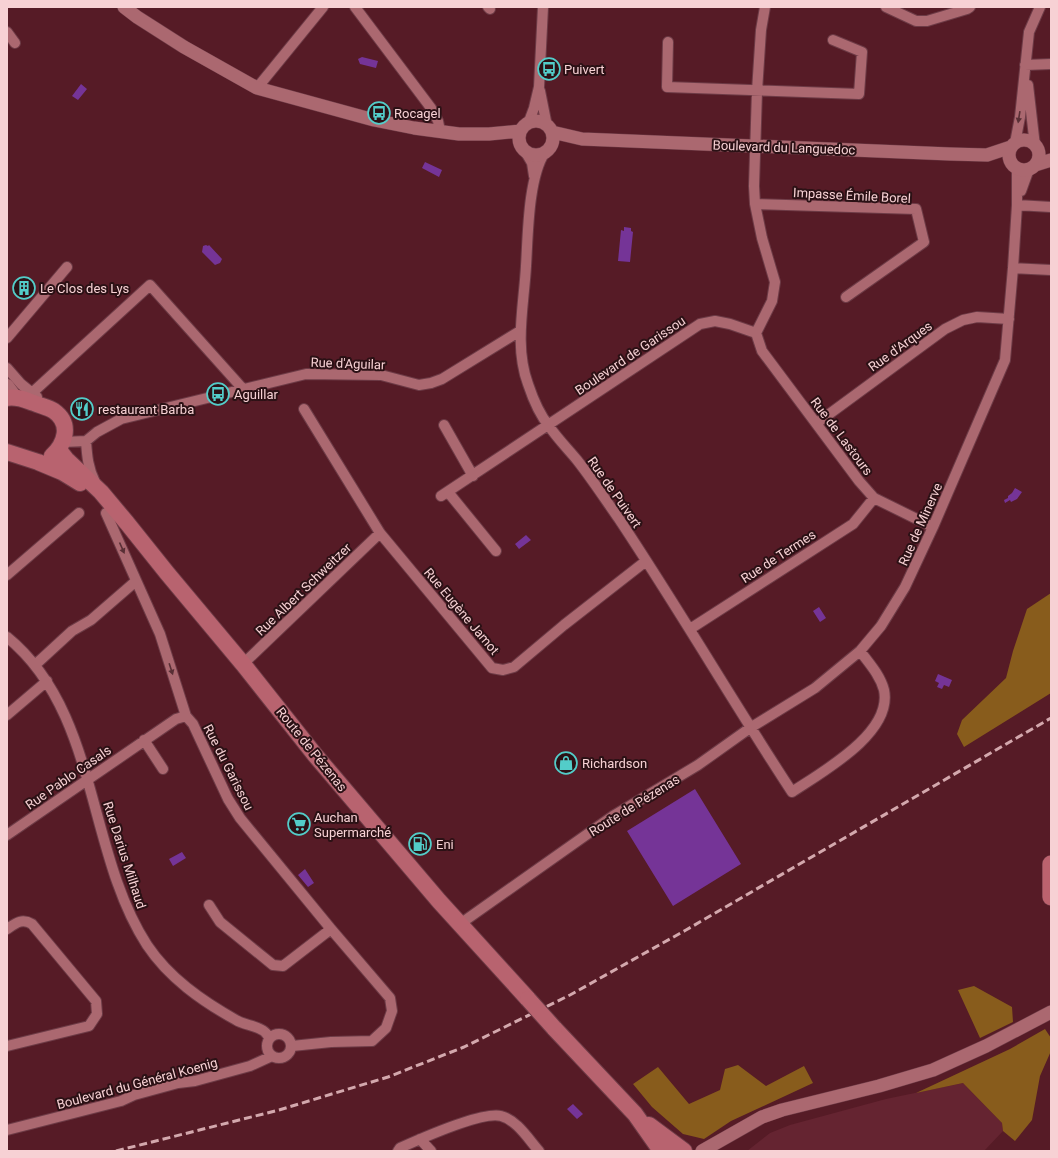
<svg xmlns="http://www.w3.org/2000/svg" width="1058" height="1158" font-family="Roboto,sans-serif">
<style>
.built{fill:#652431}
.forest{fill:#885c1c}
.water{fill:#753497}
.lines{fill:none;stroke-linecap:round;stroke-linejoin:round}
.minor-casing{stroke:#6d3b46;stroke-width:12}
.tertiary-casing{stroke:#6d3b46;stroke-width:14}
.secondary-casing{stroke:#6d3b46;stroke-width:16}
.primary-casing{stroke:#6d3b46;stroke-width:18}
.trunk-casing{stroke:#6d3b46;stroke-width:18}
.minor{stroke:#ab6870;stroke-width:10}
.tertiary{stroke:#ab6870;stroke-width:13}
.secondary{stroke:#ab6870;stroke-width:14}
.primary{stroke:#b8636f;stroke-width:16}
.trunk{stroke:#bc626e;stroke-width:17}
.rail{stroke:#d3a8ad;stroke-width:3;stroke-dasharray:8 4;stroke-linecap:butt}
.primary-bridge-casing{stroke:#6d3b46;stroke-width:18;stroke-linecap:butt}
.primary-bridge{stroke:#b8636f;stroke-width:16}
.oneway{fill:#582f35}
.labels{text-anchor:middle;stroke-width:4;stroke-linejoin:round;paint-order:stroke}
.poi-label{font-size:13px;fill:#f7d1d4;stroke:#2b1115;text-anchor:start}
.street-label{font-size:13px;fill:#f7d1d4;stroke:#2b1115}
</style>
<rect width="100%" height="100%" fill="#561b26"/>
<!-- built -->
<path class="built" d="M 963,1083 L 1002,1123 L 1003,1131 L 984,1151 L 747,1151 L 770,1133 L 790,1125 L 886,1099 Z"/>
<!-- forest -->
<path class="forest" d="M 1051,593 L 1051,693 L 964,747 L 957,734 L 962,720 L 1006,678 L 1013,651 L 1027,609 Z
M 974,986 L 1012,1007 L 1013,1022 L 980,1038 L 958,990 Z
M 1045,1029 L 1051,1038 L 1051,1051 L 1040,1076 L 1032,1120 L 1015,1141 L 1003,1131 L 1002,1123 L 963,1083 L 916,1093 L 1010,1049 Z
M 738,1065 L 766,1086 L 804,1066 L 813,1083 L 731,1121 L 704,1139 L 683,1134 L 652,1107 L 633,1084 L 658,1067 L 689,1104 L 720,1090 L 725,1069 Z"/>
<!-- water -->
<path class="water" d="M 362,57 L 378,61 L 376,68 L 360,64 L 358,59 Z
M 81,84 L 87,89 L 78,100 L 72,96 Z
M 425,162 L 442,170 L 439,177 L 422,168 Z
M 624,227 L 631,228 L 631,231 L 633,232 L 630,262 L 618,261 L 621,230 L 624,231 Z
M 206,245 L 208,246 L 209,245 L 222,259 L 220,263 L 215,265 L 202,252 L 203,246 Z
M 1015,488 L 1022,492 L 1017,499 L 1011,502 L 1010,500 L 1005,503 L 1004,500 L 1008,498 L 1008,496 L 1012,493 Z
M 526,535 L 531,540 L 519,549 L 515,544 Z
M 819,607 L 826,618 L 820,622 L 813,611 Z
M 938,674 L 952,680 L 949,687 L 944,685 L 942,689 L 937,687 L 939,683 L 935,681 Z
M 695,789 L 741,864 L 673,906 L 627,831 Z
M 182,852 L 186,858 L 173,866 L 169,859 Z
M 305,869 L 314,883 L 308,887 L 298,875 Z
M 573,1104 L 583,1114 L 577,1119 L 567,1109 Z"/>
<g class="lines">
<!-- minor casing -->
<g class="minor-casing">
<path id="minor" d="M 355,7 L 431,108 L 438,121 L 440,131
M 488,7 L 490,9
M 886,7 L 916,21 L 927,21 L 967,9 L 970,7
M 7,32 L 15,43
M 668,42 L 667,87 L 859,94 L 862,52 L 833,40
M 1025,65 L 1051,64
M 1028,85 L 1035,146
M 257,88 L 323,7
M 540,91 L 547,126
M 528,124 L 534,108 L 539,87 L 543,7
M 1015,143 L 1020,117 L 1029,32 L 1040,7
M 525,151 L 532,163 L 534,176
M 545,152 C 528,178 528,235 526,266 C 524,305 514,346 528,384 C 533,399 539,414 549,426 C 557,438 568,449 577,460 C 592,479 605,499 619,519 C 679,609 733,702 792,792 C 822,772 893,733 884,690 C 880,675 869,663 860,651
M 1021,191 L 1029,169
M 755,204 L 916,209 L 924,242 L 846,297
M 1017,205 L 1051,207
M 1013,268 L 1051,270
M 756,333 L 762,351 L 859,481 L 874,498 L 933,527
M 7,338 L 67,267
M 7,368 L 21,384 L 37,397
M 33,392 L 150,285 L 243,389
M 304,409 L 380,533 L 492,668 L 503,670 L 514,667 L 564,625 L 646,561
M 817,423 L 945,329 L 963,320 L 977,317 L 1009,319
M 444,425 L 473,476
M 86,441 C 87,456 88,468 95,482
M 63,442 L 86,441 L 97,432 L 121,419 L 306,374 L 381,375 L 419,385 L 431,383 L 442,379 L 520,331
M 448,492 L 496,551
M 441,496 L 700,324 L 715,321 L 730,324 L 756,333 L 772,301 L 775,282 L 762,238 L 755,204 L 754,186 L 757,91 L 761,30 L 765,7
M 106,513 L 160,634 L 186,716 L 193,724 L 228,799 L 240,818 L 331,929 L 390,998 L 392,1011 L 386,1028 L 372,1041 L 331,1042 L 292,1046
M 7,575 L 79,513
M 690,629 L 853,524 L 874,498
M 7,637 C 99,712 86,851 147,945 C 169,978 202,1001 236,1020 C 244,1025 254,1025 262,1030 C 265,1031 268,1036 270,1038
M 243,664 L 380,533
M 35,665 L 72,631 L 91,620 L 136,581
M 7,715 L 47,681
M 144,740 L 163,769
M 7,835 L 176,719 L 186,716
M 209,905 L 220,922 L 273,965 L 283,966 L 331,929
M 460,924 L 613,816 L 698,765 L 750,728 L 815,688 L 860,651 L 881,626 L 905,587 L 933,527 L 1005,360 L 1013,268 L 1017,205 L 1017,169
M 7,929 C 16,923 22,918 32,924 L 96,1001 L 97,1014 L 89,1026 L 7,1046
M267 1046a12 12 0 1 1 24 0a12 12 0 1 1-24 0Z
M 7,1130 L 121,1101 L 134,1095 L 178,1083 L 195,1081 L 250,1066 L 272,1056
M 420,1139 L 431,1151
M 398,1151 L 400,1148 C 420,1139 482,1111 501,1116 C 517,1120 529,1140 539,1151"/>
</g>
<!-- tertiary casing -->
<g class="tertiary-casing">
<path id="tertiary" d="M 124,7 L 137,17 L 184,47 L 257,88 L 374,120 L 414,128 L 459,134 L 489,134 L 520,131
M519 138a17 17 0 1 1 34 0a17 17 0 1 1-34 0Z
M 552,132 L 582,139 L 950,154 L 987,155 L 1011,147
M1009 155a15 15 0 1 1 30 0a15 15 0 1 1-30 0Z
M 1035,165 L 1051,160
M 702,1151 L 762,1117 L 782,1110 L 879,1086 L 933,1070 L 986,1046 L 1051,1012"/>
</g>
<!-- secondary casing -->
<g class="secondary-casing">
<path id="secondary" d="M 7,386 L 15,397"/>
</g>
<!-- primary casing -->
<g class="primary-casing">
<path id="primary" d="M 7,398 C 17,396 25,400 34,403 C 41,406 48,407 54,411 C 72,424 65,444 52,456
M 59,450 L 66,459 L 101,492 L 127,523 L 167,573 L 243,664 L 315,755 L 439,901 L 528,999
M 7,452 L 38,462 L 62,472 L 80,483
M 554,1028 L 635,1114 L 661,1151
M 649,1125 L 684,1151"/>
</g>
<!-- trunk casing -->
<g class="trunk-casing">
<path id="trunk" d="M 1051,864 L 1051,897"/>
</g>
<!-- minor -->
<use href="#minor" class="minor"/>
<!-- tertiary -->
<use href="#tertiary" class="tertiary"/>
<!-- secondary -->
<use href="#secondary" class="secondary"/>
<!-- primary -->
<use href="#primary" class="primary"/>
<!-- trunk -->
<use href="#trunk" class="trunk"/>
<!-- rail -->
<path class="rail" d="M 116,1151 L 279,1110 L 388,1077 L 464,1047 L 570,995 L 686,930 L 1051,718"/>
<!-- primary-bridge casing -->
<g class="primary-bridge-casing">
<path id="primary-bridge" d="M 528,999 L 554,1028"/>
</g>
<!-- primary-bridge -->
<use href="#primary-bridge" class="primary-bridge"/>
</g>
<!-- one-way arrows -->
<defs><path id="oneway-solid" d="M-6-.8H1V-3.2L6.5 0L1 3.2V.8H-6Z"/></defs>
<g class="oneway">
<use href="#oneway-solid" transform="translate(1019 117) rotate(99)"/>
<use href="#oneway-solid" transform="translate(122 548) rotate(66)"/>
<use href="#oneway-solid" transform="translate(171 669) rotate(72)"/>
</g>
<!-- icons -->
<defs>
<g id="bus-ring" transform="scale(1.15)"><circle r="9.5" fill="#2b1115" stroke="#53cdc9" stroke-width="1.5"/><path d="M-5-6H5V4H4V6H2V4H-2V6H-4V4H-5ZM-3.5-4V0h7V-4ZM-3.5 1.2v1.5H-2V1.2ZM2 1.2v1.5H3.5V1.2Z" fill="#53cdc9"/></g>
<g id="building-ring" transform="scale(1.15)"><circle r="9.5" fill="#2b1115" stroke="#53cdc9" stroke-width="1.5"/><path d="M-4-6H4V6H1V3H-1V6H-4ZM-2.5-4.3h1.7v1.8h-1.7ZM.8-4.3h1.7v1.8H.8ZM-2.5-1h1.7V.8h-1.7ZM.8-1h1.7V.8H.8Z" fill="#53cdc9"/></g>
<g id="restaurant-ring" transform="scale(1.15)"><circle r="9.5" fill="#2b1115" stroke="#53cdc9" stroke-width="1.5"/><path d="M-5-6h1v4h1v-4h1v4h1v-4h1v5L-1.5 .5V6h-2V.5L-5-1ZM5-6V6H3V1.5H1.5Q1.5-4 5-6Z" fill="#53cdc9"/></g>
<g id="shop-ring" transform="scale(1.15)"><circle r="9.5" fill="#2b1115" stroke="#53cdc9" stroke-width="1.5"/><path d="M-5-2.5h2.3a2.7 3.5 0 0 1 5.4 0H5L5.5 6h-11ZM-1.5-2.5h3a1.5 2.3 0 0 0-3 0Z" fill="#53cdc9"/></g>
<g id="supermarket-ring" transform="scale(1.15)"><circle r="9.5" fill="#2b1115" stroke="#53cdc9" stroke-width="1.5"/><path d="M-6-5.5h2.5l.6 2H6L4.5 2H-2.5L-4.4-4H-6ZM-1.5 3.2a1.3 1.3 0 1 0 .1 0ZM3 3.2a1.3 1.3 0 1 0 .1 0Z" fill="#53cdc9"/></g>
<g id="fuel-ring" transform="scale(1.15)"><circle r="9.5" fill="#2b1115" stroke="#53cdc9" stroke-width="1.5"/><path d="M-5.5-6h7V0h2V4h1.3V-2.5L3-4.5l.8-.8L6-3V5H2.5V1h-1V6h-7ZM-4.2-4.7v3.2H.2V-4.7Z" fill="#53cdc9"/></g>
</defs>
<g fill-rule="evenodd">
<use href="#bus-ring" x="549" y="69"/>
<use href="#bus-ring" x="379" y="113"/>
<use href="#building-ring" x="24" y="288"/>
<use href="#bus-ring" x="218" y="394"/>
<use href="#restaurant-ring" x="82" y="409"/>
<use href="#shop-ring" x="566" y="763"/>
<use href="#supermarket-ring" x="299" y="824"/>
<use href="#fuel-ring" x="420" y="844"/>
</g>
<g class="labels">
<!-- poi labels -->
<g class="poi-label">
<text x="564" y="74">Puivert</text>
<text x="394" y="118">Rocagel</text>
<text x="40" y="293">Le Clos des Lys</text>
<text x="234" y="399">Aguillar</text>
<text x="98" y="414">restaurant Barba</text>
<text x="582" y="768">Richardson</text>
<text x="314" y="822">Auchan<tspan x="314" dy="15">Supermarché</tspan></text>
<text x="436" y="849">Eni</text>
</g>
<!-- street labels -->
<g class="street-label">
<text transform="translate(784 147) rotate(2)" y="5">Boulevard du Languedoc</text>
<text transform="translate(852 195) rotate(3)" y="5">Impasse Émile Borel</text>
<text transform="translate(900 346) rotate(-36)" y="5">Rue d'Arques</text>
<text transform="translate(630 355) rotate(-34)" y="5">Boulevard de Garissou</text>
<text transform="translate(348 363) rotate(2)" y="5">Rue d'Aguilar</text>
<text transform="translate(842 436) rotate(53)" y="5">Rue de Lastours</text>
<text transform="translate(615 492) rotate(55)" y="5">Rue de Puivert</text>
<text transform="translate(920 524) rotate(-66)" y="5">Rue de Minerve</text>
<text transform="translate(778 556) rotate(-33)" y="5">Rue de Termes</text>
<text transform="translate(303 589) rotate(-44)" y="5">Rue Albert Schweitzer</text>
<text transform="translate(462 611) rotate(50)" y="5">Rue Eugène Jamot</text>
<text transform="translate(312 749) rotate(51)" y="5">Route de Pézenas</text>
<text transform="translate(229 767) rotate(63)" y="5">Rue du Garissou</text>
<text transform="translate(68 777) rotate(-35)" y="5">Rue Pablo Casals</text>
<text transform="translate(634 805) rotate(-32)" y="5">Route de Pézenas</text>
<text transform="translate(125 855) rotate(72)" y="5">Rue Darius Milhaud</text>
<text transform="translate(137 1083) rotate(-15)" y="5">Boulevard du Général Koenig</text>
</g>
</g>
<!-- border -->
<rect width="1058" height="1158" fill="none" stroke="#f7d1d4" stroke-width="16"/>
</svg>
